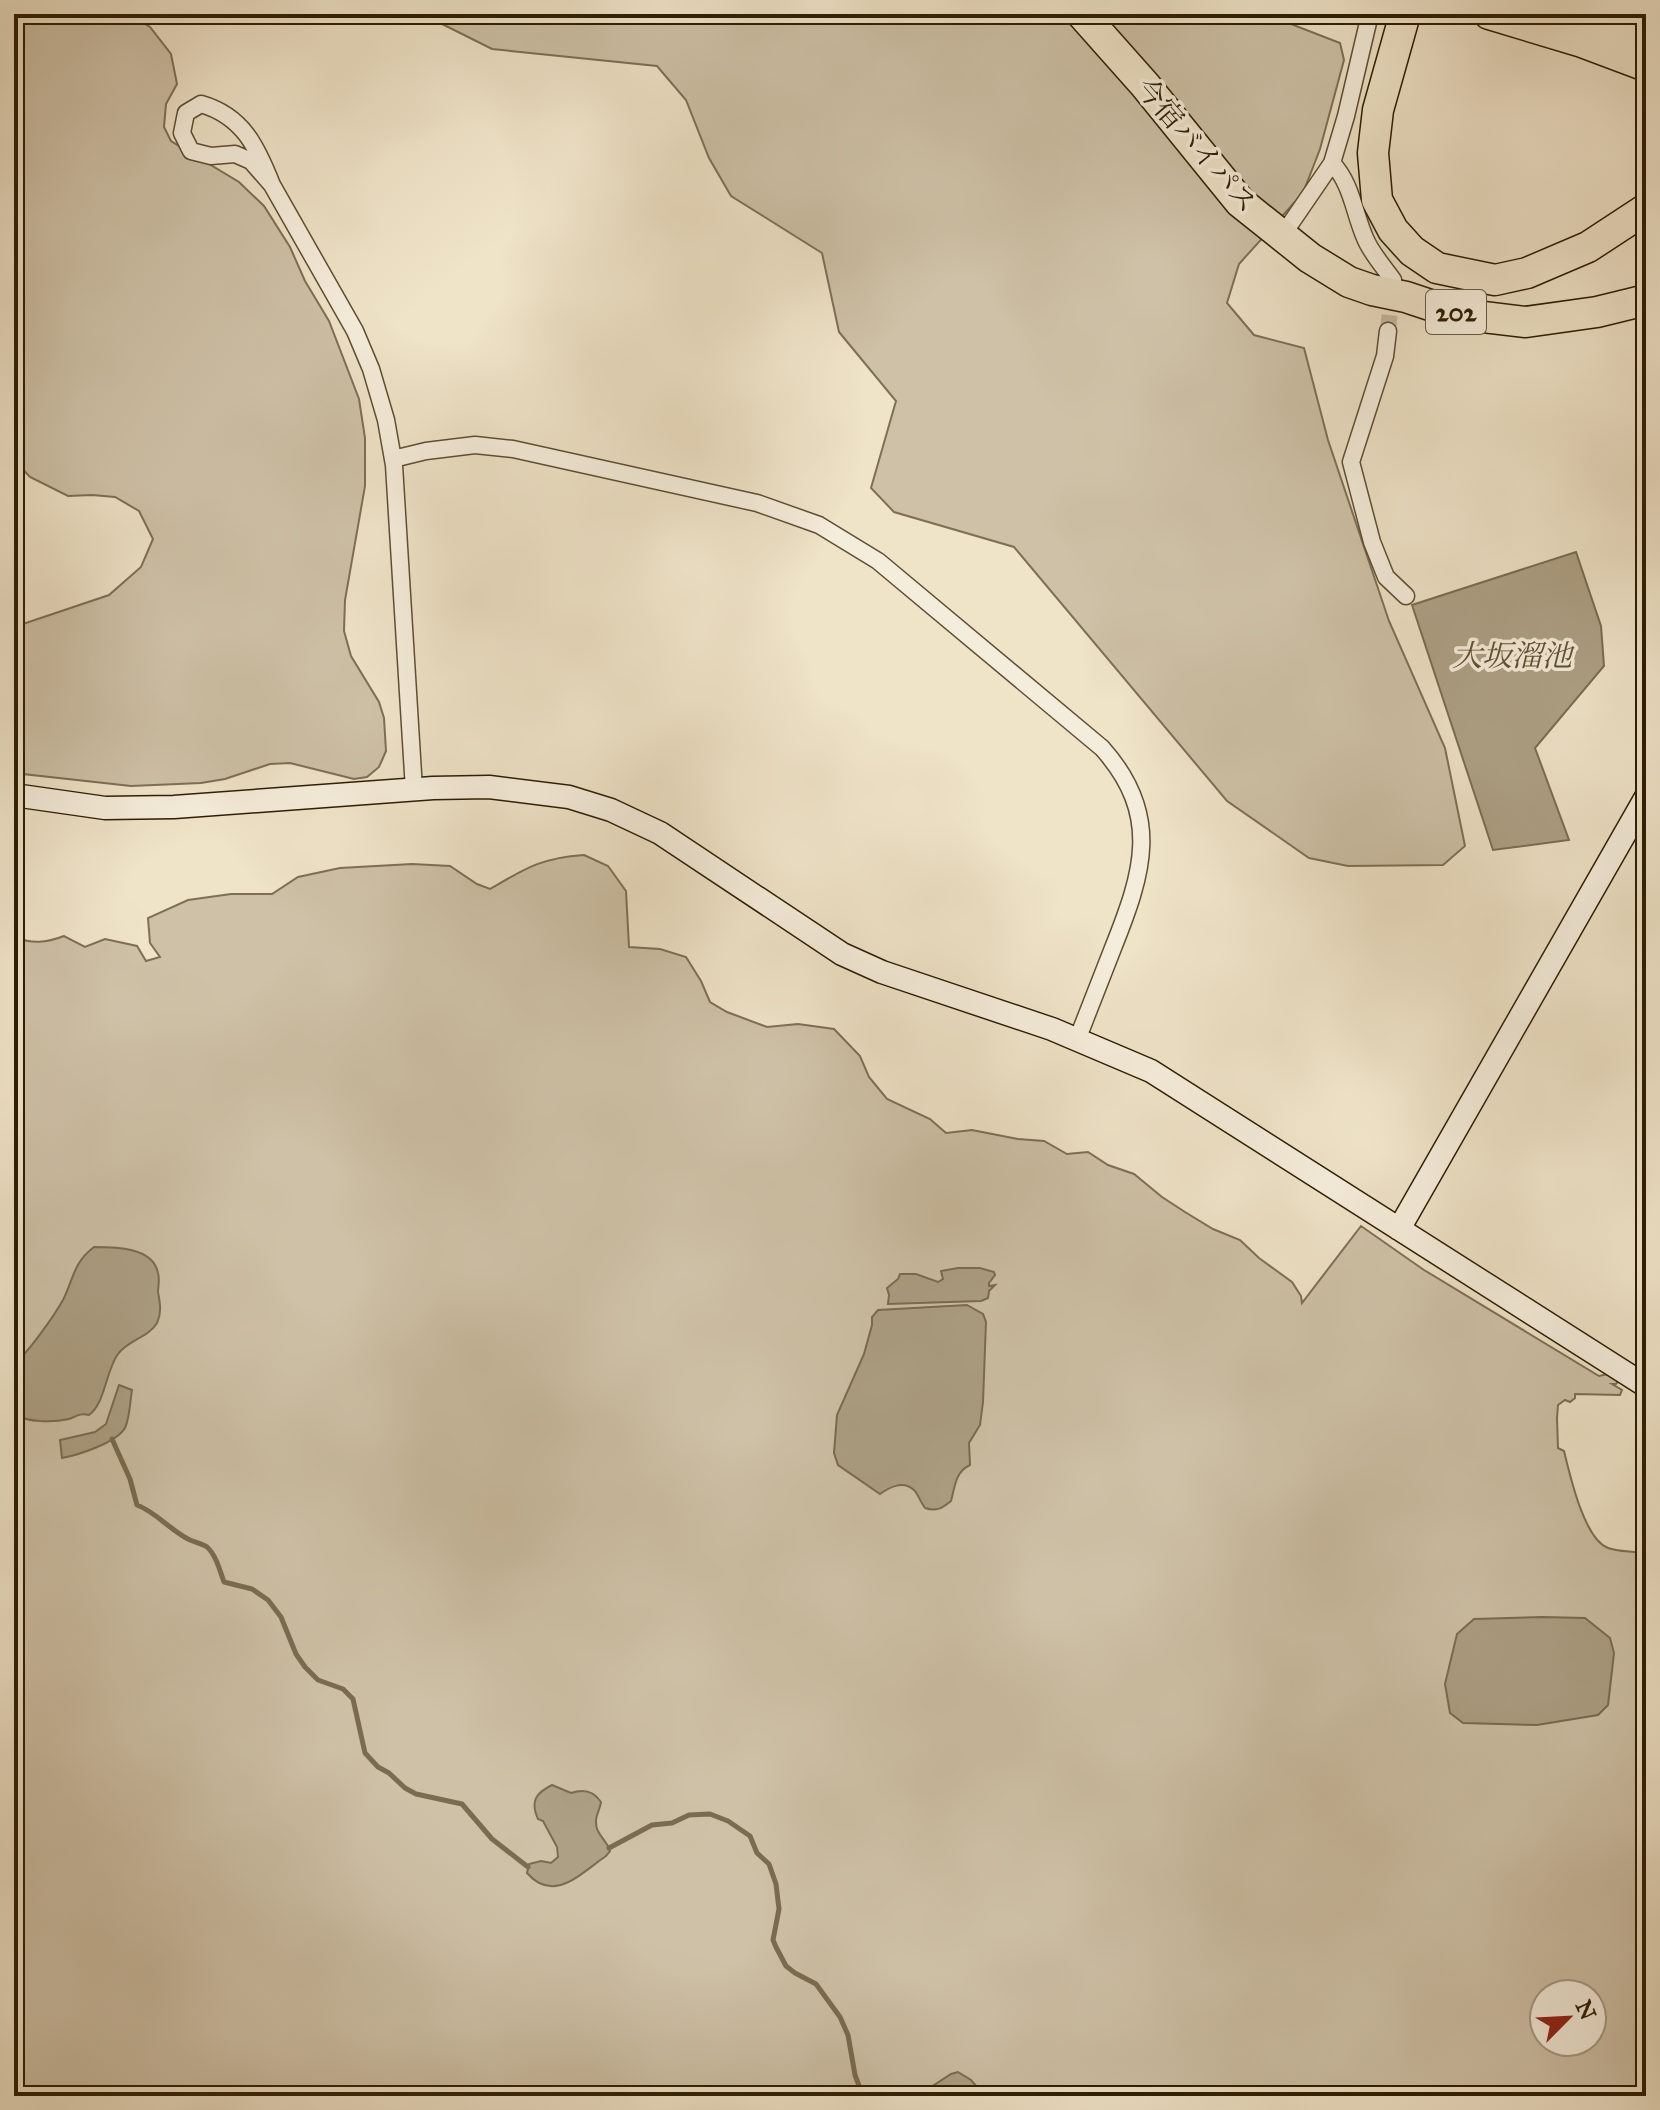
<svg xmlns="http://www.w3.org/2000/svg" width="1660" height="2110" font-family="'IM FELL Great Primer','Noto Serif JP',serif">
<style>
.green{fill:#cec1a7;stroke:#7e6f55;stroke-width:2;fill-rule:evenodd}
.water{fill:#ada085;stroke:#7a6c51;stroke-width:2}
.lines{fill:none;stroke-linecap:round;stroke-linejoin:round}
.stream{stroke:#7a6c51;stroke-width:5}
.street-tunnel{stroke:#c8bba1;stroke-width:16;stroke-dasharray:16 8;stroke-linecap:butt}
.street-casing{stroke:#5e4e34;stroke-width:19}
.secondary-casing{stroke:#2d1d03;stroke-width:25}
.highway-casing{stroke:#2d1d03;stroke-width:33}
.street{stroke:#f5eddb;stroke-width:16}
.secondary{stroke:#f5eddb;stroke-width:22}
.highway{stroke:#efe3c8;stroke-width:30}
.labels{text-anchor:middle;stroke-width:7;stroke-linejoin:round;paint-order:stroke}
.shield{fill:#f5eddb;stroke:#695b44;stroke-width:2}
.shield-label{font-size:26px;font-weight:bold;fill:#2d1d03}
.street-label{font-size:28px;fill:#2d1d03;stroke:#f5eddb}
.water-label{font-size:30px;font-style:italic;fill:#605137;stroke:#f5eddb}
</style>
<rect width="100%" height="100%" fill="#efe3c8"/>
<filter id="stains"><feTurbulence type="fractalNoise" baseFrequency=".0025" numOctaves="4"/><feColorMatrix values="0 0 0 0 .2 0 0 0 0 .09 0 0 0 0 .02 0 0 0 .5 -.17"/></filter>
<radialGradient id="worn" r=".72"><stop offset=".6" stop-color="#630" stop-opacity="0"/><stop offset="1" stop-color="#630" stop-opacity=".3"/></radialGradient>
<!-- green -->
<path class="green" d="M 14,14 L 129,14 L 150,27 L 171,54 L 177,84 L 166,104 L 164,127 L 171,141 L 239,182 L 264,206 L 290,247 L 305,281 L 329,321 L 359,399 L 365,438 L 365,486 L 345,600 L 344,631 L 351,656 L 379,702 L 384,718 L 386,751 L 379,767 L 367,777 L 354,779 L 290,763 L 270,764 L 225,779 L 201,783 L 131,786 L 14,773 L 14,627 L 109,595 L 141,567 L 153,539 L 139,511 L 115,497 L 92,495 L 68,496 L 30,477 L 14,460 Z
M 422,14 L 1265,14 L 1340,43 L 1344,60 L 1320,149 L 1303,193 L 1239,264 L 1227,303 L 1254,335 L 1304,348 L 1328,440 L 1389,621 L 1445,748 L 1465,846 L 1443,865 L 1348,866 L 1309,858 L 1227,801 L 1014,547 L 894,512 L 871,488 L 896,401 L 839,332 L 822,253 L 731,196 L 709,158 L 686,100 L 657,66 L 492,49 Z
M 584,855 L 608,866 L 626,891 L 629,947 L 660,949 L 686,957 L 701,981 L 710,1002 L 727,1012 L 767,1027 L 798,1024 L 834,1029 L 860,1056 L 869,1077 L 887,1099 L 930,1119 L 946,1133 L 972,1130 L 1018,1139 L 1044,1141 L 1067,1154 L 1088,1152 L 1108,1165 L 1134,1174 L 1162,1197 L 1185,1212 L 1213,1229 L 1240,1240 L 1259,1258 L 1292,1282 L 1301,1296 L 1302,1303 L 1361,1226 L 1424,1270 L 1599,1376 L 1608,1374 L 1619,1380 L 1616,1384 L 1612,1384 L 1622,1390 L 1620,1395 L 1575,1394 L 1575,1398 L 1570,1402 L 1565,1400 L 1558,1405 L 1557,1418 L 1558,1448 L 1564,1451 C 1570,1475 1584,1539 1608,1548 C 1619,1552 1634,1551 1646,1554 L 1646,2096 L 14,2096 L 14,937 C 32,944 46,943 64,936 L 85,947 L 105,939 L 137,946 L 146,961 L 160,957 L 150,943 L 148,918 L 188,900 L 231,894 L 272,894 L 298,877 L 340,868 L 412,864 L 450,866 L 477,884 L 490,889 C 526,868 541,858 584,855 ZM 1544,1994 L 1592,1994 L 1592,2042 L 1544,2042 Z"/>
<!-- water -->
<path class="water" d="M 1576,552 L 1601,626 L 1604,666 L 1535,748 L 1569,840 L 1493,850 L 1412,605 Z
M 94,1247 C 115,1247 153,1247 158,1273 C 160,1280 158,1286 158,1292 C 160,1303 162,1312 157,1323 C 149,1337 127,1341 118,1354 C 106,1370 105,1404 89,1415 C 80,1413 77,1416 69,1419 C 51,1423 30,1422 14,1415 L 14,1364 C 28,1353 54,1316 63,1300 C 74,1278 73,1263 94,1247 Z
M 958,1268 L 980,1268 L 994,1272 L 995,1275 L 989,1283 L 989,1286 L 995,1285 L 989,1291 L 988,1298 L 981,1301 L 888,1304 L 889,1295 L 887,1288 L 898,1279 L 900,1274 L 916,1274 L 938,1282 L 943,1279 L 941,1271 Z
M 967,1305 L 983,1314 L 986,1322 L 983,1402 L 980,1425 L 969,1443 L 970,1465 C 955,1472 955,1487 951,1501 C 942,1508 937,1512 925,1508 C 921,1503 918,1494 914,1490 C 903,1480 890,1487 880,1494 L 838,1465 L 834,1453 L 837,1415 L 864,1354 L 872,1325 L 872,1317 L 878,1310 Z
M 119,1385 L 132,1390 C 130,1401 130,1417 125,1428 C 116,1443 78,1455 62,1458 L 60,1440 L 95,1432 L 106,1424 Z
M 1542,1617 L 1585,1618 L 1610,1638 L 1614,1653 L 1608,1705 L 1598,1715 L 1537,1725 L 1463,1723 L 1450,1713 L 1445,1684 L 1457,1634 L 1474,1619 Z
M 552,1785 L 571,1793 C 583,1789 593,1790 601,1802 C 600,1809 596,1815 596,1821 C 595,1834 607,1840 610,1851 L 606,1856 C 581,1873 554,1904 527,1873 L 529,1864 L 541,1861 L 551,1863 L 558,1857 L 557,1847 L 543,1821 L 538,1819 C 530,1801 536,1793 552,1785 Z
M 958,2072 L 971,2080 L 985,2096 L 904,2096 L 905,2087 L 931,2087 L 951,2074 Z"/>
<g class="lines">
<!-- stream -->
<path class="stream" d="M 112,1439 L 130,1479 L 137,1505 C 156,1512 171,1531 190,1540 C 195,1542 203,1544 207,1547 C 216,1555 220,1571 224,1582 L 252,1589 L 268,1600 L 281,1617 L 296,1654 L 305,1667 L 318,1680 L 343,1689 L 353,1699 L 365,1753 L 378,1767 L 389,1773 L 405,1788 L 416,1794 L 462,1804 L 492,1839 L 528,1867
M 609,1848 L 652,1825 L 672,1823 L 689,1815 L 710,1814 L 728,1821 L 750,1836 L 757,1853 L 769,1864 L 776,1884 L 779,1909 L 773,1940 L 776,1947 L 786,1966 L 795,1973 L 816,1984 L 840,2017 L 848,2035 L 855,2075 L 861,2091 L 874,2095 L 904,2092"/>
<!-- street-tunnel -->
<path class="street-tunnel" d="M 1388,331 L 1392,290"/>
<!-- street casing -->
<g class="street-casing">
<path id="street" d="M 1332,163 C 1352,184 1354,213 1365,238 C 1371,253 1384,267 1393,280
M 272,185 C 257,147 243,116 201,104 L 186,113 L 182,133 L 191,151 L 211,156 L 235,154 L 251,161 L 272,185 L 355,331 L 371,369 L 386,420 L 394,465 L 414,790
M 1282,236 L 1332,163 L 1346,116 L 1370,14
M 1388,331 L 1385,356 L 1351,462 L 1372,542 L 1386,577 L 1406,596
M 393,459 L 426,451 L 475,445 L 513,449 L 757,503 L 819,525 L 878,561 L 1102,748 C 1162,815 1143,873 1113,948 C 1101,978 1089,1009 1077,1040"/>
</g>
<!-- secondary casing -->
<g class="secondary-casing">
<path id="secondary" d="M 14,795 L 105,808 L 174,807 L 433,788 L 489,787 L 569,797 L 611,810 L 660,833 L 842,954 L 882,972 L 1052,1029 L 1151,1071 L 1646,1386
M 1399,1229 L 1646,797"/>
</g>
<!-- highway casing -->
<g class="highway-casing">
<path id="highway" d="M 1082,14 L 1145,85 L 1240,202 L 1310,258 L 1349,282 L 1372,290 L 1406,297 L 1442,309 L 1475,316 L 1526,322 L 1597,312 L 1646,300
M 1405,14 L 1378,110 L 1373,153 L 1377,200 L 1393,230 L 1412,251 L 1437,268 L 1495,280 L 1527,273 L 1588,247 L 1646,209
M 1489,14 L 1582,42 L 1646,66
M 1587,14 L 1646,36"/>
</g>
<!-- street -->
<use href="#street" class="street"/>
<!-- secondary -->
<use href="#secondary" class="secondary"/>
<!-- highway -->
<use href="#highway" class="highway"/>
</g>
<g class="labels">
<!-- shield labels -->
<rect class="shield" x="1426" y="290" width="60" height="44" rx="6"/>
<g class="shield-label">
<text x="1456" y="321">202</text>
</g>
<!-- street labels -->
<g class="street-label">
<text transform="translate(1197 145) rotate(49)" y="10">今宿バイパス</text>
</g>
<!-- water labels -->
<g class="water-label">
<text x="1512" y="666">大坂溜池</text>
</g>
</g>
<!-- margin -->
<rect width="1660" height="2110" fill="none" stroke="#efe3c8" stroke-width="48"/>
<rect x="16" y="16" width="1628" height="2078" fill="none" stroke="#2d1d03" stroke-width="4"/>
<rect x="24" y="24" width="1612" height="2062" fill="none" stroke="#2d1d03" stroke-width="2"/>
<!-- north arrow -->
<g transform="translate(1568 2018) rotate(66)"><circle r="38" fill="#f5eddb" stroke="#a59a85" stroke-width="2"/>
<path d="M0-6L14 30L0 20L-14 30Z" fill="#8f2418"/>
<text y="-12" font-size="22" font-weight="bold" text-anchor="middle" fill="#2d1d03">N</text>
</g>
<rect width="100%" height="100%" filter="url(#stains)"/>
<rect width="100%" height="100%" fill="url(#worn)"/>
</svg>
